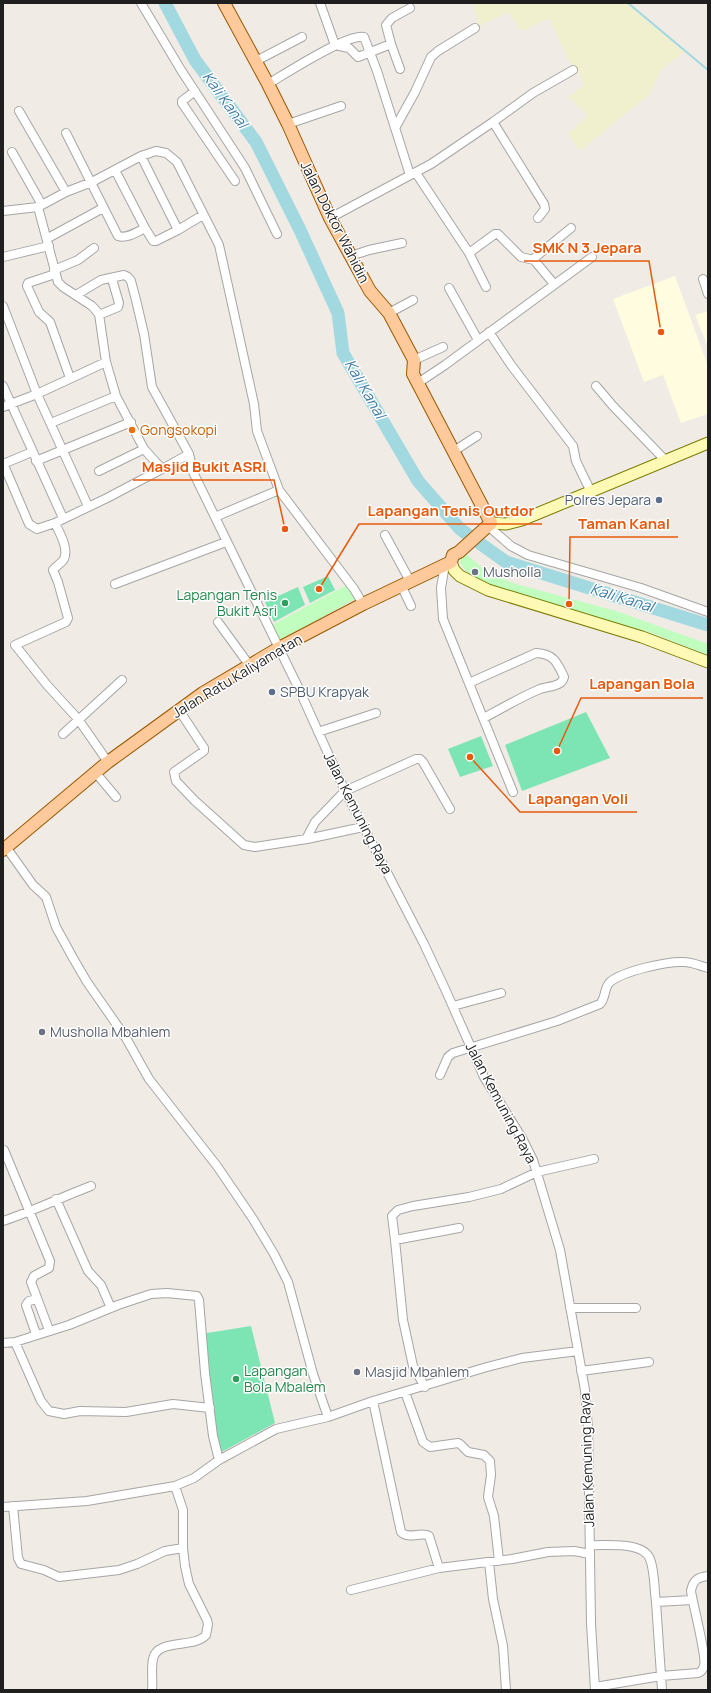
<svg xmlns="http://www.w3.org/2000/svg" width="711" height="1693" font-family="Manrope,sans-serif">
<style>
.education{fill:#fffcdf}
.farmland{fill:#f0f0cf}
.park{fill:#c0fdbf}
.pitch{fill:#7de5b3}
.lines{fill:none;stroke-linecap:round;stroke-linejoin:round}
.stream{stroke:#a2d9e1;stroke-width:2}
.river{stroke:#a2d9e1;stroke-width:13}
.minor-casing{stroke:#a6a6a6;stroke-width:10}
.secondary-casing{stroke:#7a7c00;stroke-width:13}
.primary-casing{stroke:#9a5800;stroke-width:14}
.minor{stroke:#fff;stroke-width:8}
.secondary{stroke:#fefab5;stroke-width:11}
.primary{stroke:#ffca9b;stroke-width:12}
.food-dot{fill:#e8710a;stroke:#fff;stroke-width:1.5}
.service-dot{fill:#5c6f8a;stroke:#fff;stroke-width:1.5}
.worship-dot{fill:#6b7280;stroke:#fff;stroke-width:1.5}
.leisure-dot{fill:#2e9e5b;stroke:#fff;stroke-width:1.5}
.labels{text-anchor:middle;stroke-width:3;stroke-linejoin:round;paint-order:stroke}
.street-label{font-size:14px;fill:#1f1f1f;stroke:#fff}
.food-label{font-size:14px;fill:#c56008;stroke:#fff;text-anchor:start}
.service-label{font-size:14px;fill:#4e5e75;stroke:#fff;text-anchor:end}
.worship-label{font-size:14px;fill:#5b616d;stroke:#fff;text-anchor:start}
.leisure-label{font-size:14px;fill:#27864d;stroke:#fff;text-anchor:end}
.water-label{font-size:15px;font-style:italic;fill:#3f7ca6;stroke:#fff}
.leader{fill:none;stroke:#e8590c;stroke-width:1.5}
.callout-dot{fill:#e8590c;stroke:#fff;stroke-width:1.5}
.callout-label{font-size:15px;text-anchor:middle;font-weight:bold;fill:#e8590c;stroke:#fff;stroke-width:3;stroke-linejoin:round;paint-order:stroke}
</style>
<rect width="100%" height="100%" fill="#f0ebe4"/>
<!-- education -->
<path class="education" d="M 675,276 L 708,366 L 708,414 L 681,423 L 663,375 L 644,382 L 613,299 Z
M 708,311 L 708,347 L 695,315 Z"/>
<!-- farmland -->
<path class="farmland" d="M 473,3 L 626,3 L 684,52 L 661,70 L 650,94 L 580,151 L 568,134 L 588,115 L 568,97 L 584,85 L 580,76 L 568,59 L 550,20 L 545,20 L 525,30 L 521,30 L 508,12 L 479,26 Z"/>
<!-- park -->
<path class="park" d="M 464,552 L 489,574 L 516,584 L 616,611 L 708,644 L 708,655 L 646,631 L 615,625 L 480,582 C 471,577 462,569 459,559 Z
M 347,585 L 355,599 L 280,641 L 278,641 L 272,625 Z"/>
<!-- pitch -->
<path class="pitch" d="M 328,576 L 335,590 L 310,603 L 303,587 Z
M 298,587 L 305,605 L 274,622 L 265,602 Z
M 586,712 L 610,758 L 522,791 L 505,745 Z
M 481,736 L 493,766 L 460,777 L 448,749 Z
M 251,1326 L 275,1423 L 218,1454 L 201,1334 Z"/>
<g class="lines">
<!-- stream -->
<path class="stream" d="M 628,3 L 708,70"/>
<!-- river -->
<path class="river" d="M 165,3 L 195,60 L 256,142 L 300,230 L 338,313 L 343,353 L 418,481 L 460,529 L 506,562 L 708,625"/>
<!-- minor casing -->
<g class="minor-casing">
<path id="minor" d="M 141,3 L 181,70 L 245,168 L 277,234
M 320,3 L 335,45 L 349,48 L 358,57 L 391,44
M 256,61 L 302,37
M 400,69 L 391,44 L 386,25 L 392,18 L 410,8
M 268,84 C 285,74 348,33 364,37 L 377,71 L 410,175
M 195,91 L 182,101 L 182,103 L 235,181
M 19,111 L 66,192
M 493,122 L 544,204 L 545,209 L 538,218
M 288,124 L 341,106
M 395,128 L 415,92 L 431,57 L 438,51 L 475,28
M 66,133 L 118,236 C 127,239 137,232 145,228
M 12,152 L 42,205
M 141,156 L 178,230 L 203,215
M 115,170 L 145,228 L 153,241 L 156,241 L 178,230
M 416,173 L 469,253 L 495,234 L 498,234 L 521,257 L 534,260 L 554,284
M 38,207 L 66,192 L 92,182 L 141,156 L 156,151 L 166,153 L 177,162 L 219,245 L 254,404 L 257,431 L 279,490 L 215,517
M 3,211 L 38,207 L 58,282 L 63,287 L 92,306 L 99,314 L 106,362 L 116,396 L 144,449 L 162,469 L 189,454 L 193,472 L 298,687 L 345,791 L 424,944 L 446,991 L 484,1077 L 522,1138 L 533,1160 L 560,1250 L 585,1390 L 588,1428 L 591,1623 L 595,1690
M 330,218 L 431,164 L 493,122 L 533,93 L 573,70
M 48,238 L 103,208
M 469,253 L 486,287
M 351,256 L 369,250 L 402,243
M 3,257 L 49,246
M 533,259 L 571,228
M 54,270 L 78,260 L 94,248
M 55,274 L 28,283 L 27,286 L 39,312 L 50,322 L 70,378
M 703,279 L 708,294
M 449,288 L 478,340
M 76,295 L 101,280 L 124,275 L 128,277 L 131,281 L 136,300 L 144,334 L 152,387 L 189,454
M 3,306 L 37,394 L 88,506
M 389,313 L 413,300
M 99,315 L 118,307 L 119,303 L 112,279
M 489,332 L 511,365 L 573,446 L 576,461 L 591,492
M 414,360 L 443,347
M 418,383 L 445,365 L 592,257
M 3,386 L 63,518
M 596,386 L 613,406 L 666,461
M 3,407 L 37,394 L 106,362
M 51,423 L 116,396
M 454,451 L 477,436
M 36,461 L 131,422
M 3,463 L 29,524 L 37,529 L 55,523 L 107,498 L 162,469
M 3,464 L 32,452
M 99,471 L 144,449
M 279,490 L 354,589 L 363,604
M 55,523 C 59,532 69,548 64,559 C 61,564 56,566 53,570 L 58,582 L 68,618 L 66,622 L 15,645 L 47,685 L 78,719 L 108,762
M 488,526 L 511,546 L 528,555 L 641,588 L 708,612
M 385,535 L 410,581
M 445,564 L 441,588 L 443,619 L 513,792
M 115,584 L 226,542
M 401,585 L 411,606
M 218,622 L 250,666
M 469,683 L 536,653 C 554,654 557,662 564,677 C 562,687 548,686 540,689 C 521,697 502,708 484,718
M 179,710 L 204,748 L 204,751 L 174,772 L 176,781 L 194,800 L 244,845 L 255,847 L 307,839 L 363,827
M 318,732 L 376,713
M 63,734 L 122,680
M 95,772 L 116,797
M 306,839 L 315,822 L 345,791 L 416,759 L 420,759 L 423,762 L 450,809
M 6,847 L 33,885 L 46,897 L 56,927 L 73,958 L 87,982 L 126,1038 L 149,1079 L 217,1166 L 253,1219 L 274,1254 L 288,1282 L 313,1374 L 328,1417
M 453,1006 L 501,993
M 440,1075 L 448,1057 L 453,1053 L 557,1021 L 600,1004 C 606,998 604,987 610,982 C 623,971 668,961 684,962 C 692,962 700,966 708,968
M 4,1150 L 50,1261 L 49,1268 L 34,1276 L 31,1282 L 49,1330
M 56,1199 L 88,1271 L 101,1285 L 111,1308
M 3,1221 C 33,1211 62,1197 91,1186
M 459,1228 L 395,1240 L 392,1216 L 398,1210 L 413,1206 L 469,1197 L 501,1189 L 537,1172 L 594,1159
M 395,1240 L 403,1320 L 413,1366 L 425,1387
M 570,1308 L 636,1308
M 36,1334 L 26,1305 L 29,1301 L 37,1299
M 15,1342 L 41,1401 L 49,1411 L 64,1414 L 80,1411 L 126,1412 L 173,1404 L 210,1408
M 3,1343 L 15,1342 L 69,1325 L 118,1305 L 151,1294 L 167,1293 L 197,1296 L 199,1300 L 205,1373 L 213,1436 L 219,1460
M 581,1371 L 649,1362
M 405,1392 L 423,1442 L 430,1447 L 458,1443 L 460,1444 L 468,1452 L 484,1455 L 490,1461 L 491,1475 L 488,1497 L 494,1516 L 499,1561
M 373,1401 L 401,1532 C 409,1540 421,1531 429,1536 L 439,1568
M 13,1506 L 18,1558 L 21,1564 L 44,1570 L 59,1577 L 119,1570 L 137,1564 L 165,1551 L 183,1548
M 3,1507 L 87,1501 L 175,1486 L 194,1478 L 219,1460 L 276,1429 L 328,1417 L 373,1401 L 487,1367 L 522,1358 L 578,1351
M 590,1545 C 607,1546 643,1541 650,1559 C 655,1572 654,1589 656,1602 L 692,1600
M 489,1562 L 493,1599 L 503,1646 L 506,1690
M 351,1590 L 439,1568 L 512,1559 L 548,1552 L 574,1551 L 590,1554
M 656,1602 L 662,1690
M 595,1687 L 661,1676 L 698,1673 C 701,1672 703,1670 704,1666 C 707,1657 693,1605 691,1591 C 693,1580 698,1577 708,1576
M 152,1690 C 153,1680 151,1669 153,1659 C 157,1638 194,1649 206,1635 L 208,1624 L 207,1620 L 189,1584 L 185,1566 L 183,1548 L 183,1510 L 175,1486"/>
</g>
<!-- secondary casing -->
<g class="secondary-casing">
<path id="secondary" d="M 491,523 L 506,524 L 522,520 L 708,443
M 451,562 L 454,570 L 460,576 L 488,590 L 642,637 L 708,662"/>
</g>
<!-- primary casing -->
<g class="primary-casing">
<path id="primary" d="M 3,850 L 108,762 L 203,693 L 279,648 L 363,604 L 451,562 L 453,555 L 459,552 L 491,523 L 413,374 L 414,360 L 389,313 L 370,291 L 330,218 L 288,124 L 268,84 L 224,3"/>
</g>
<!-- minor -->
<use href="#minor" class="minor"/>
<!-- secondary -->
<use href="#secondary" class="secondary"/>
<!-- primary -->
<use href="#primary" class="primary"/>
</g>
<!-- markers -->
<circle class="food-dot" cx="132" cy="430" r="4"/>
<g class="service-dot">
<circle cx="659" cy="500" r="4"/>
<circle cx="272" cy="692" r="4"/>
</g>
<g class="worship-dot">
<circle cx="475" cy="572" r="4"/>
<circle cx="42" cy="1032" r="4"/>
<circle cx="357" cy="1372" r="4"/>
</g>
<g class="leisure-dot">
<circle cx="285" cy="603" r="4"/>
<circle cx="236" cy="1379" r="4"/>
</g>
<g class="labels">
<!-- street labels -->
<g class="street-label">
<text transform="translate(335 222) rotate(63)" y="5">Jalan Doktor Wahidin</text>
<text transform="translate(237 676) rotate(-31)" y="5">Jalan Ratu Kaliyamatan</text>
<text transform="translate(358 813) rotate(63)" y="5">Jalan Kemuning Raya</text>
<text transform="translate(501 1103) rotate(62)" y="5">Jalan Kemuning Raya</text>
<text transform="translate(587 1460) rotate(-92)" y="5">Jalan Kemuning Raya</text>
</g>
<!-- food labels -->
<g class="food-label">
<text x="140" y="435">Gongsokopi</text>
</g>
<!-- service labels -->
<g class="service-label">
<text x="651" y="505">Polres Jepara</text>
<text x="280" y="697" text-anchor="start">SPBU Krapyak</text>
</g>
<!-- worship labels -->
<g class="worship-label">
<text x="483" y="577">Musholla</text>
<text x="50" y="1037">Musholla Mbahlem</text>
<text x="365" y="1377">Masjid Mbahlem</text>
</g>
<!-- leisure labels -->
<g class="leisure-label">
<text x="277" y="600">Lapangan Tenis<tspan x="277" dy="16">Bukit Asri</tspan></text>
<text x="244" y="1376" text-anchor="start">Lapangan<tspan x="244" dy="16">Bola Mbalem</tspan></text>
</g>
<!-- water labels -->
<g class="water-label">
<text transform="translate(225 100) rotate(54)" y="5">Kali Kanal</text>
<text transform="translate(365 389) rotate(60)" y="5">Kali Kanal</text>
<text transform="translate(622 598) rotate(17)" y="5">Kali Kanal</text>
</g>
</g>
<!-- callouts -->
<path class="leader" d="M661 332L649 261H524M285 529L274 480H133M319 589L359 524H542M569 604L570 537H678M557 751L581 698H703M470 757L520 812H637"/>
<g class="callout-dot">
<circle cx="661" cy="332" r="4"/>
<circle cx="285" cy="529" r="4"/>
<circle cx="319" cy="589" r="4"/>
<circle cx="569" cy="604" r="4"/>
<circle cx="557" cy="751" r="4"/>
<circle cx="470" cy="757" r="4"/>
</g>
<g class="callout-label">
<text x="587" y="253">SMK N 3 Jepara</text>
<text x="204" y="472">Masjid Bukit ASRI</text>
<text x="451" y="516">Lapangan Tenis Outdor</text>
<text x="624" y="529">Taman Kanal</text>
<text x="642" y="689">Lapangan Bola</text>
<text x="578" y="804">Lapangan Voli</text>
</g>
<!-- border -->
<rect width="711" height="1693" fill="none" stroke="#1f1f1f" stroke-width="8"/>
</svg>
